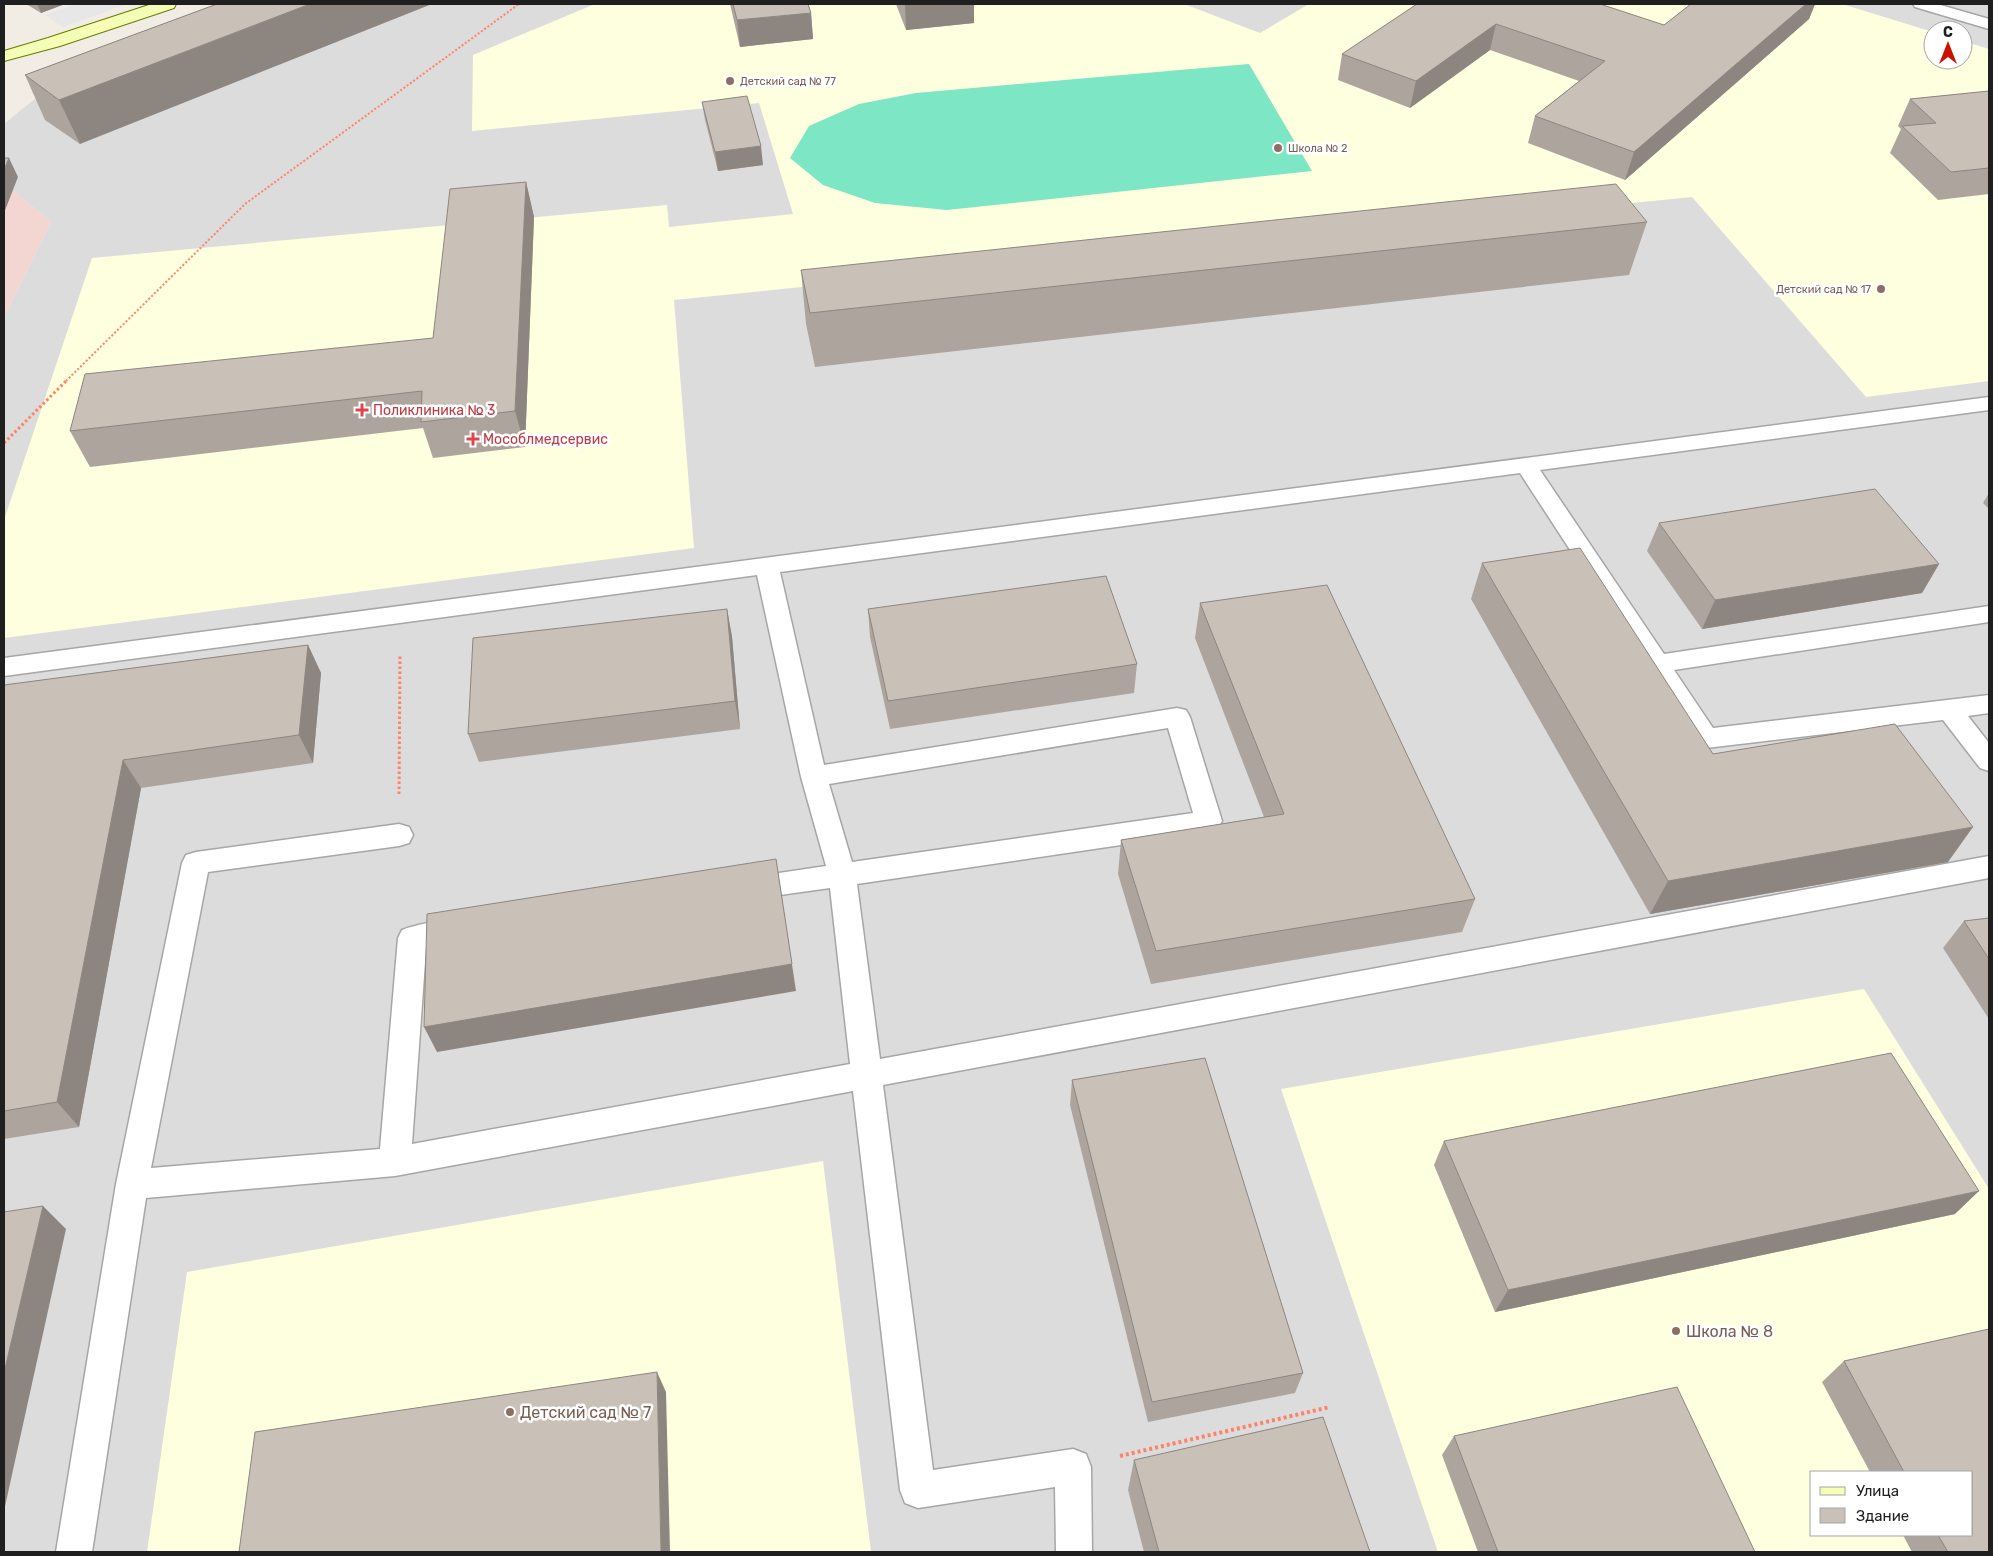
<svg xmlns="http://www.w3.org/2000/svg" width="1993" height="1556" font-family="Rubik,sans-serif">
<style>
.residential{fill:#dddcdc;fill-rule:evenodd}
.commercial{fill:#f3d6d2}
.education{fill:#fdffdf;fill-rule:evenodd}
.pitch{fill:#7ce6c5}
.parking{fill:#e7e7e7}
.lines{fill:none;stroke-linecap:round;stroke-linejoin:round}
.lane-casing{stroke:#a6a6a6;stroke-width:3}
.secondary-casing{stroke:#657c00;stroke-width:2}
.path-far2{stroke:#ff8267;stroke-width:2;stroke-dasharray:2 2;stroke-linecap:butt}
.path-far1{stroke:#ff8267;stroke-width:3;stroke-dasharray:2.5 2.5;stroke-linecap:butt}
.path{stroke:#ff8267;stroke-width:4;stroke-dasharray:3 3;stroke-linecap:butt}
.lane{fill:#fff;fill-rule:evenodd}
.secondary{fill:#f5feb5;fill-rule:evenodd}
.wall{fill:#ada59d}
.shaded-wall{fill:#8d8680}
.building{fill:#c9c0b7;stroke:#8d8680}
.education-dot{fill:#8d6e63;stroke:#fff;stroke-width:2}
.health-dot{fill:#e0444e;stroke:#fff;stroke-width:2}
.labels{text-anchor:middle;stroke-width:5;stroke-linejoin:round;paint-order:stroke}
.far-education-label{font-size:11px;fill:#785e54;stroke:#fff;text-anchor:start}
.health-label{font-size:14px;fill:#be3a42;stroke:#fff;text-anchor:start}
.near-education-label{font-size:16px;fill:#785e54;stroke:#fff;text-anchor:start}
</style>
<rect width="100%" height="100%" fill="#f1ede4"/>
<!-- residential -->
<path class="residential" d="M 277,4 L 1989,4 L 1989,1552 L 4,1552 L 4,317 L 51,222 L 4,183 L 4,124 L 42,93 ZM 1933,30 L 1963,30 L 1963,60 L 1933,60 ZM 1812,1472 L 1972,1472 L 1972,1535 L 1812,1535 Z"/>
<!-- commercial -->
<path class="commercial" d="M 4,183 L 51,222 L 4,317 Z"/>
<!-- education -->
<path class="education" d="M 595,4 L 1184,4 L 1260,33 L 1309,4 L 1842,4 L 1933,32 L 1933,60 L 1963,60 L 1963,41 L 1989,49 L 1989,381 L 1866,397 L 1692,197 L 674,300 L 694,548 L 4,638 L 4,520 L 92,258 L 667,205 L 669,227 L 793,214 L 759,103 L 472,131 L 473,55 Z
M 1864,989 L 1989,1189 L 1989,1552 L 1438,1552 L 1281,1089 ZM 1812,1472 L 1972,1472 L 1972,1535 L 1812,1535 Z
M 823,1161 L 871,1552 L 147,1552 L 187,1272 Z"/>
<!-- pitch -->
<path class="pitch" d="M 1249,64 L 1312,171 L 947,210 L 875,203 L 823,185 L 790,158 L 809,126 L 859,104 L 916,93 Z"/>
<!-- parking -->
<path class="parking" d="M 76,4 L 128,4 L 63,27 L 45,15 Z"/>
<g class="lines">
<!-- lane casing -->
<g class="lane-casing">
<path id="lane" d="M 1913,4 L 1937,4 L 1989,19 L 1989,29 L 1915,7 Z
M 1989,397 L 1989,410 L 1540,470 L 1664,654 L 1989,606 L 1989,622 L 1674,670 L 1713,728 L 1989,695 L 1989,713 L 1968,716 L 1989,743 L 1989,771 L 1980,768 L 1943,720 L 1706,748 L 1697,745 L 1520,473 L 780,572 L 824,765 L 1177,708 L 1186,710 L 1190,717 L 1222,821 L 1218,828 L 1209,832 L 857,884 L 880,1059 L 1989,856 L 1989,878 L 883,1085 L 933,1470 L 1073,1449 L 1086,1454 L 1091,1467 L 1092,1552 L 1056,1552 L 1055,1487 L 918,1508 L 905,1503 L 900,1490 L 853,1091 L 395,1176 L 146,1198 L 92,1552 L 56,1552 L 116,1184 L 182,863 L 186,855 L 196,852 L 399,824 L 409,827 L 413,835 L 409,843 L 399,846 L 208,872 L 151,1168 L 380,1149 L 398,938 L 402,930 C 420,923 454,917 472,923 L 476,931 L 472,939 L 462,943 L 426,948 L 412,1144 L 850,1064 L 830,888 L 745,900 L 735,897 L 731,889 L 735,881 L 745,878 L 826,866 L 801,777 L 757,575 L 4,676 L 4,658 ZM 1168,728 L 1193,813 L 852,862 L 829,784 Z"/>
</g>
<!-- secondary casing -->
<g class="secondary-casing">
<path id="secondary" d="M 152,4 L 176,4 L 174,8 L 60,46 L 4,61 L 4,51 L 48,38 Z"/>
</g>
<!-- path-far2 -->
<path class="path-far2" d="M 66,381 L 245,204 L 519,4"/>
<!-- path-far1 -->
<path class="path-far1" d="M 4,443 L 67,380
M 399,794 L 400,655"/>
<!-- path -->
<path class="path" d="M 1120,1456 L 1330,1407"/>
<!-- lane -->
<use href="#lane" class="lane"/>
<!-- secondary -->
<use href="#secondary" class="secondary"/>
</g>
<!-- wall -->
<path class="wall" d="M 26,4 L 65,4 L 41,13 Z
M 217,4 L 80,144 L 45,120 L 25,75 Z
M 730,4 L 808,4 L 811,13 L 813,39 L 740,47 Z
M 896,4 L 974,4 L 974,23 L 906,30 Z
M 1417,4 L 1664,25 L 1691,4 L 1815,4 L 1809,19 L 1625,180 L 1528,143 L 1535,116 L 1579,81 L 1490,50 L 1410,108 L 1338,80 L 1342,54 Z
M 1989,91 L 1989,194 L 1938,200 L 1890,153 L 1901,129 L 1898,126 L 1910,99 Z
M 702,102 L 763,165 L 718,171 L 705,120 Z
M 526,182 L 534,217 L 525,447 L 433,458 L 423,428 L 90,467 L 70,431 L 433,338 Z
M 1647,222 L 1629,275 L 815,367 L 806,324 L 801,270 Z
M 1989,493 L 1989,509 L 1983,503 Z
M 1659,523 L 1939,564 L 1922,593 L 1702,629 L 1647,551 Z
M 1482,563 L 1713,754 L 1948,862 L 1650,914 L 1471,599 Z
M 1200,603 L 1475,899 L 1462,932 L 1151,984 L 1118,874 L 1121,840 L 1264,817 L 1195,638 Z
M 727,609 L 732,637 L 740,729 L 479,762 L 468,734 Z
M 868,609 L 1137,664 L 1134,693 L 890,729 L 870,637 Z
M 308,645 L 321,673 L 313,763 L 141,788 L 79,1127 L 4,1139 L 4,685 Z
M 1989,918 L 1989,1019 L 1943,948 L 1964,921 Z
M 1072,1080 L 1303,1373 L 1295,1393 L 1148,1422 L 1070,1105 Z
M 1444,1141 L 1955,1214 L 1495,1312 L 1434,1165 Z
M 1989,1329 L 1989,1552 L 1912,1552 L 1903,1535 L 1972,1535 L 1972,1472 L 1870,1472 L 1822,1382 L 1844,1361 Z
M 1454,1436 L 1755,1552 L 1478,1552 L 1442,1455 Z
M 1134,1460 L 1370,1552 L 1144,1552 L 1128,1490 Z"/>
<!-- shaded-wall -->
<path class="shaded-wall" d="M 37,4 L 65,4 L 41,13 Z
M 310,4 L 432,4 L 80,144 L 59,100 Z
M 905,4 L 974,4 L 974,23 L 906,30 Z
M 1806,4 L 1815,4 L 1809,19 L 1625,180 L 1634,152 Z
M 811,13 L 813,39 L 740,47 L 737,20 Z
M 1496,24 L 1490,50 L 1410,108 L 1416,81 Z
M 761,146 L 763,165 L 718,171 L 715,152 Z
M 9,158 L 18,177 L 4,213 L 4,170 Z
M 526,182 L 534,217 L 525,447 L 515,411 Z
M 1939,564 L 1922,593 L 1702,629 L 1715,600 Z
M 727,609 L 732,637 L 740,729 L 735,701 Z
M 308,645 L 321,673 L 313,763 L 299,735 Z
M 123,760 L 141,788 L 79,1127 L 57,1102 Z
M 1973,827 L 1948,862 L 1650,914 L 1668,881 Z
M 776,859 L 796,991 L 437,1052 L 424,1027 Z
M 1979,1191 L 1955,1214 L 1495,1312 L 1508,1290 Z
M 43,1206 L 66,1229 L 4,1511 L 4,1373 Z
M 657,1372 L 666,1392 L 670,1552 L 661,1552 Z"/>
<!-- building -->
<path class="building" d="M 217,4 L 310,4 L 59,100 L 25,75 Z
M 733,4 L 808,4 L 811,13 L 737,20 Z
M 1417,4 L 1600,4 L 1664,25 L 1691,4 L 1806,4 L 1634,152 L 1535,116 L 1605,61 L 1496,24 L 1416,81 L 1342,54 Z
M 1989,91 L 1989,168 L 1951,172 L 1902,126 L 1936,123 L 1910,99 Z
M 747,96 L 761,146 L 715,152 L 702,102 Z
M 4,158 L 9,158 L 4,170 Z
M 526,182 L 515,411 L 421,422 L 422,391 L 70,431 L 85,374 L 433,338 L 450,189 Z
M 1616,184 L 1647,222 L 810,313 L 801,270 Z
M 1875,489 L 1939,564 L 1715,600 L 1659,523 Z
M 1580,548 L 1713,754 L 1895,724 L 1973,827 L 1668,881 L 1482,563 Z
M 1106,576 L 1137,664 L 888,701 L 868,609 Z
M 1327,585 L 1475,899 L 1156,951 L 1121,840 L 1284,814 L 1200,603 Z
M 727,609 L 735,701 L 468,734 L 473,638 Z
M 308,645 L 299,735 L 123,760 L 57,1102 L 4,1111 L 4,685 Z
M 776,859 L 792,964 L 424,1027 L 427,914 Z
M 1989,918 L 1989,959 L 1964,921 Z
M 1891,1053 L 1979,1191 L 1508,1290 L 1444,1141 Z
M 1205,1058 L 1303,1373 L 1152,1402 L 1072,1080 Z
M 43,1206 L 4,1373 L 4,1212 Z
M 1989,1329 L 1989,1552 L 1948,1552 L 1938,1535 L 1972,1535 L 1972,1472 L 1904,1472 L 1844,1361 Z
M 657,1372 L 661,1552 L 239,1552 L 255,1432 Z
M 1677,1387 L 1755,1552 L 1498,1552 L 1454,1436 Z
M 1323,1417 L 1370,1552 L 1159,1552 L 1134,1460 Z"/>
<!-- markers -->
<g class="education-dot">
<circle cx="730" cy="81" r="5"/>
<circle cx="1278" cy="148" r="5"/>
<circle cx="1881" cy="289" r="5"/>
<circle cx="1676" cy="1331" r="5"/>
<circle cx="510" cy="1412" r="5"/>
</g>
<g class="health-dot">
<path d="M359.5 402.5h5v5h5v5h-5v5h-5v-5h-5v-5h5z"/>
<path d="M470.5 431.5h5v5h5v5h-5v5h-5v-5h-5v-5h5z"/>
</g>
<g class="labels">
<!-- far-education labels -->
<g class="far-education-label">
<text x="740" y="85">Детский сад № 77</text>
<text x="1288" y="152">Школа № 2</text>
<text x="1871" y="293" text-anchor="end">Детский сад № 17</text>
</g>
<!-- health labels -->
<g class="health-label">
<text x="373" y="415">Поликлиника № 3</text>
<text x="483" y="444">Мособлмедсервис</text>
</g>
<!-- near-education labels -->
<g class="near-education-label">
<text x="1686" y="1337">Школа № 8</text>
<text x="520" y="1418">Детский сад № 7</text>
</g>
</g>
<!-- border -->
<rect width="1993" height="1556" fill="none" stroke="#1f1f1f" stroke-width="10"/>
<!-- legend -->
<rect x="1810" y="1471" width="162" height="65" fill="#ffffff" stroke="#a5a5a5"/>
<rect x="1820" y="1487" width="25" height="8" fill="#f5feb5" stroke="#a5a5a5"/>
<text x="1856" y="1496" font-size="15" fill="#1f1f1f">Улица</text>
<rect x="1820" y="1508" width="25" height="15" fill="#c9c0b7" stroke="#a5a5a5"/>
<text x="1856" y="1521" font-size="15" fill="#1f1f1f">Здание</text>
<!-- north arrow -->
<g transform="translate(1948 45)"><circle r="24" fill="#ffffff" stroke="#a5a5a5"/>
<path d="M0-4L9 19L0 12L-9 19Z" fill="#ce1000"/>
<text y="-8" font-size="14" font-weight="bold" text-anchor="middle" fill="#1f1f1f">С</text>
</g>
</svg>
